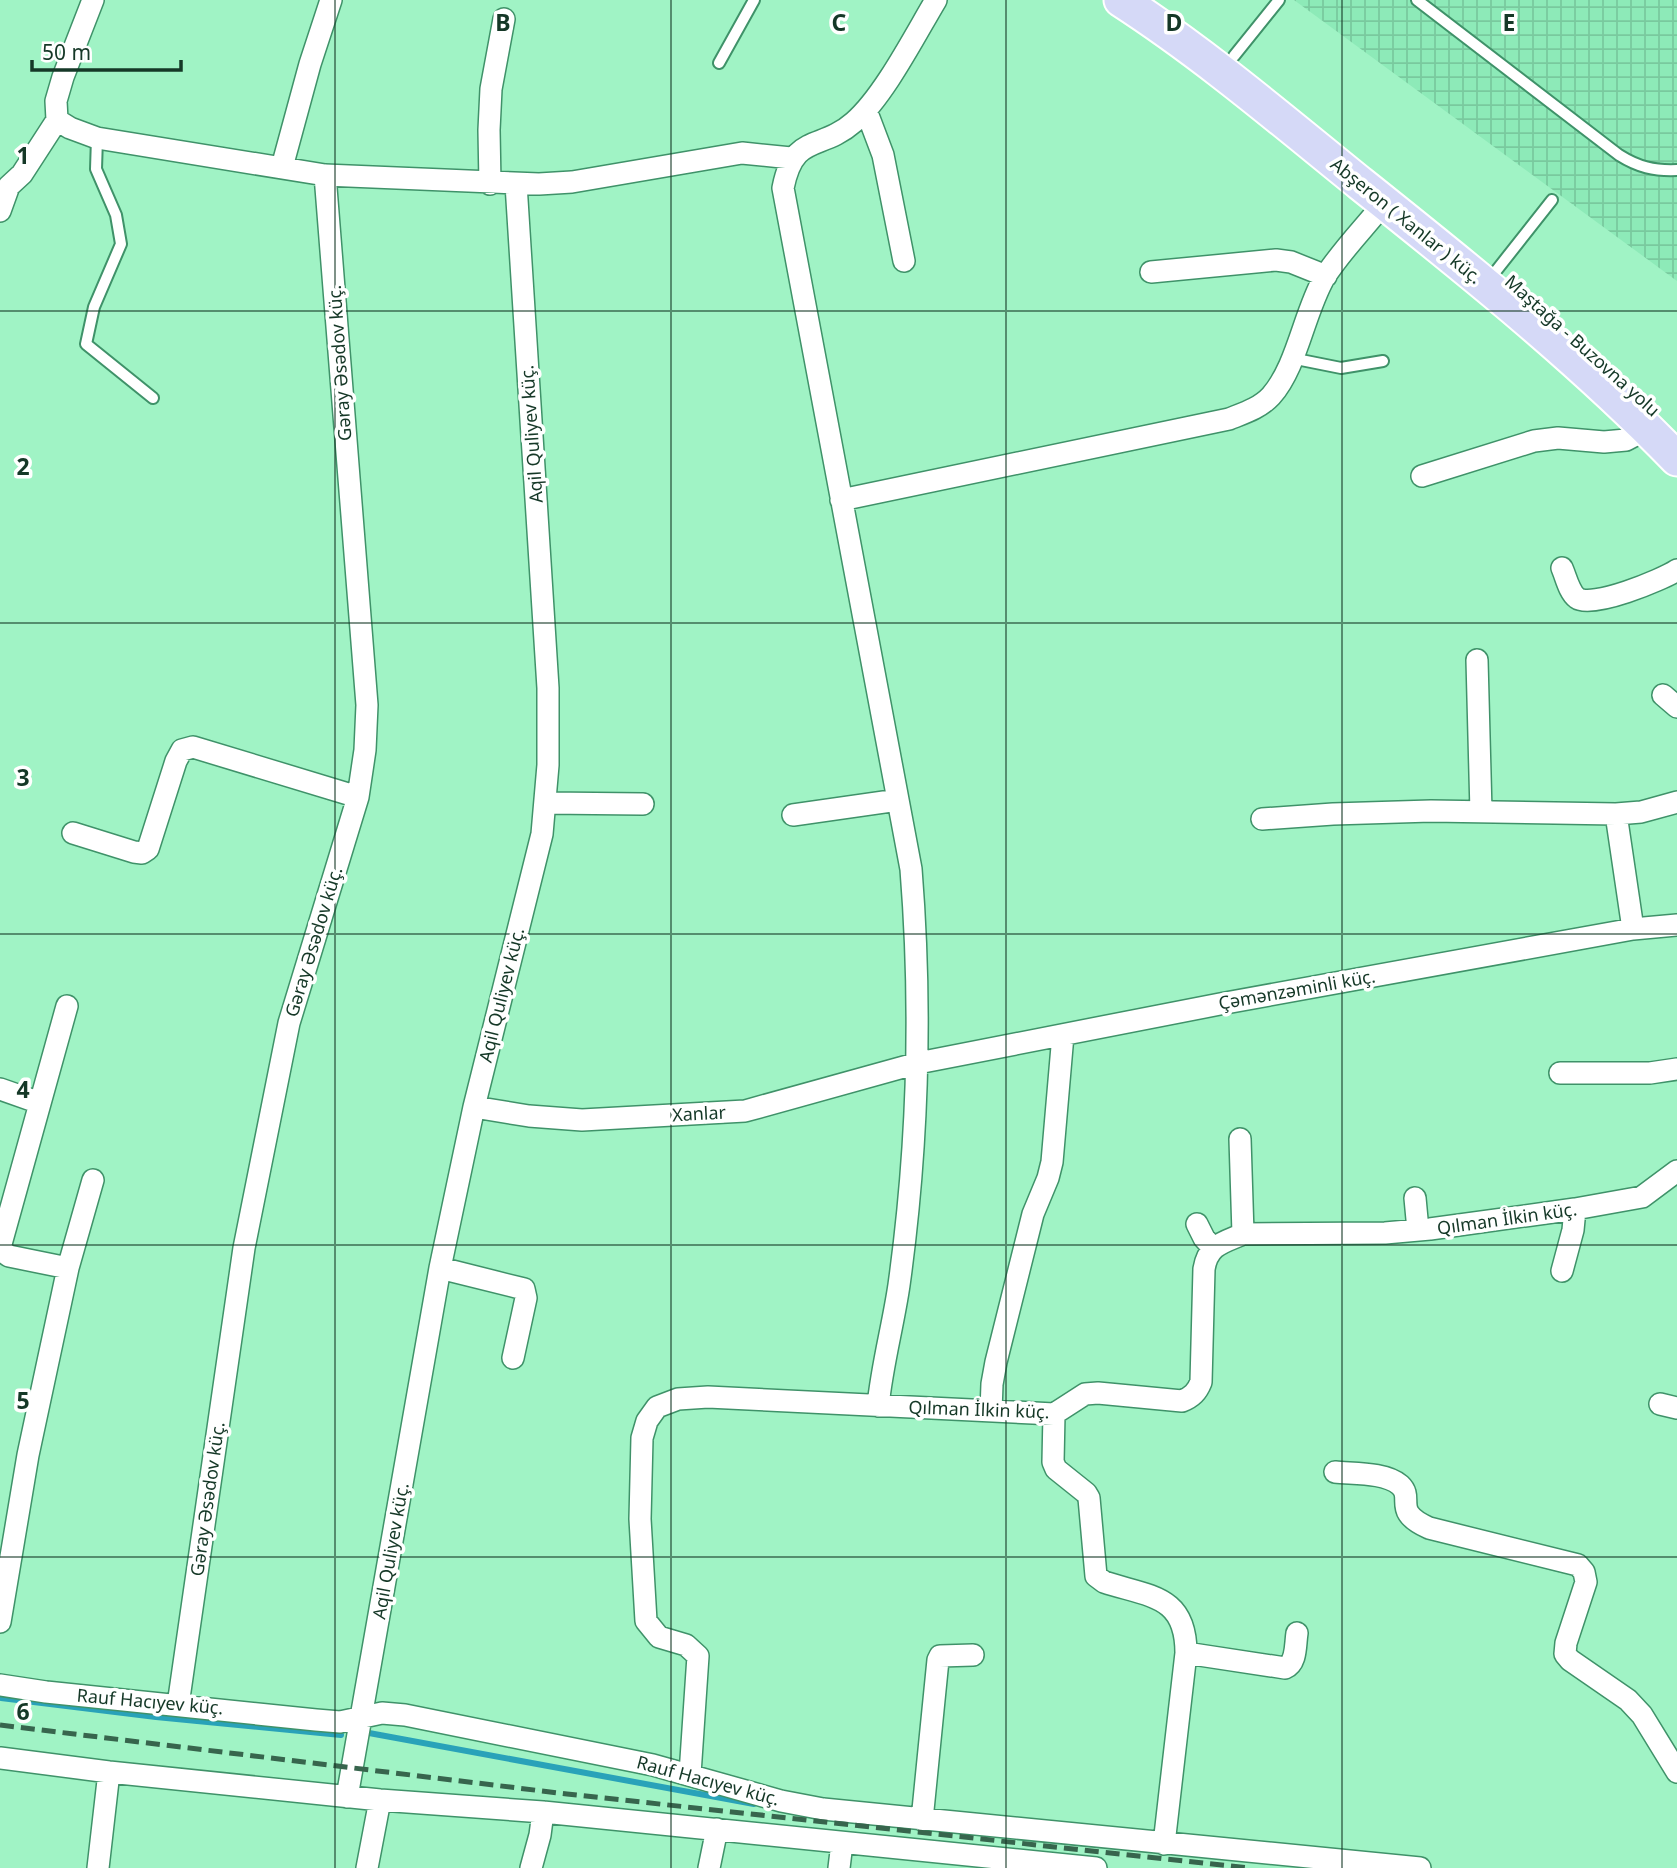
<svg xmlns="http://www.w3.org/2000/svg" width="1677" height="1868" font-family="'Noto Sans',sans-serif">
<style>
.industrial{fill:url(#industrial-grid)}
.lines{fill:none;stroke-linecap:round;stroke-linejoin:round}
.stream{stroke:#29a2b9;stroke-width:6}
.lane-casing{stroke:#3f9269;stroke-width:14}
.street-casing{stroke:#3f9269;stroke-width:24}
.primary-casing{stroke:#fff;stroke-width:37}
.lane{stroke:#fff;stroke-width:10}
.street{stroke:#fff;stroke-width:21}
.primary{stroke:#d5d9f7;stroke-width:33}
.rail{stroke:#37654d;stroke-width:5;stroke-dasharray:14 7;stroke-linecap:butt}
.grid{fill:none;stroke:#153827;stroke-width:2;stroke-opacity:0.55}
.labels{text-anchor:middle;stroke-width:7;stroke-linejoin:round;paint-order:stroke}
.street-label{font-size:18px;fill:#153827;stroke:#fff}
.grid-label{font-size:23px;text-anchor:middle;font-weight:bold;fill:#153827;stroke:#fff;stroke-width:7;stroke-linejoin:round;paint-order:stroke}
</style>
<defs>
<pattern id="industrial-grid" width="8" height="8" patternUnits="userSpaceOnUse" patternTransform="scale(1.75)"><rect width="8" height="8" fill="#8deab8"/><path d="M0 4h8M4 0v8" fill="none" stroke="#79c99e"/></pattern>
</defs>
<rect width="100%" height="100%" fill="#a0f3c5"/>
<!-- industrial -->
<path class="industrial" d="M 1294,0 L 1677,0 L 1677,281 Z"/>
<g class="lines">
<!-- stream -->
<path class="stream" d="M 1,1698 L 156,1717 L 341,1735
M 369,1733 L 754,1804"/>
<!-- lane casing -->
<g class="lane-casing">
<path id="lane" d="M 1417,0 L 1619,155 C 1638,167 1654,171 1677,170
M 1234,56 L 1279,0
M 719,63 L 754,0
M 97,138 L 96,169 L 116,215 L 121,244 L 94,307 L 86,344 L 153,398
M 1496,271 L 1552,200
M 1291,358 L 1341,368 L 1383,361"/>
</g>
<!-- street casing -->
<g class="street-casing">
<path id="street" d="M 866,110 L 883,155 L 904,261
M 57,120 L 70,128 L 97,138 L 325,175 L 539,184 L 572,182 L 742,153 L 791,158
M 282,167 L 310,64 L 331,0
M 490,184 L 489,130 L 491,89 L 504,19
M 0,211 L 9,186 L 22,174 L 57,120 L 56,101 L 63,77 L 93,0
M 1151,272 L 1276,260 L 1291,262 L 1326,276
M 1422,476 L 1534,441 L 1558,438 L 1604,442 L 1626,440 L 1647,429
M 841,500 L 1229,419 C 1244,413 1260,408 1271,396 C 1297,367 1304,313 1324,278 C 1341,251 1365,227 1385,202
M 1562,568 C 1566,577 1569,592 1577,598 C 1591,609 1662,580 1677,570
M 1477,660 L 1481,812
M 1663,695 L 1677,707
M 546,803 L 643,804
M 1616,814 L 1633,929
M 793,815 L 898,800
M 1262,819 L 1333,814 L 1431,811 L 1616,814 L 1641,812 L 1677,802
M 73,833 L 134,852 L 142,853 L 148,849 L 176,761 L 182,750 L 193,747 L 358,797
M 1560,1073 L 1650,1073 L 1677,1069
M 0,1089 L 40,1103
M 474,1107 L 529,1116 L 582,1120 L 745,1111 L 918,1063 L 1220,1004 L 1633,929 L 1677,925
M 1240,1139 L 1243,1234
M 1415,1198 L 1418,1230
M 1197,1224 L 1204,1238 L 1213,1248
M 68,1268 L 93,1180
M 440,1268 L 524,1289 L 526,1298 L 513,1358
M 1562,1271 L 1573,1230 L 1575,1209
M 1660,1404 L 1677,1408
M 878,1406 C 882,1365 893,1326 899,1285 C 918,1148 922,1007 911,869 L 783,188 C 794,132 820,152 854,122 C 884,96 915,35 936,0
M 991,1411 L 992,1384 L 996,1362 L 1033,1214 L 1048,1178 L 1052,1162 L 1063,1035
M 1054,1414 L 1053,1462 L 1056,1469 L 1086,1493 L 1089,1498 L 1096,1576 L 1104,1582 C 1150,1597 1186,1595 1186,1653 L 1164,1844
M 1335,1472 C 1353,1474 1385,1472 1400,1485 C 1415,1499 1391,1511 1429,1528 L 1578,1565 L 1584,1572 L 1586,1582 L 1566,1643 L 1565,1654 L 1570,1660 L 1628,1700 L 1642,1715 L 1677,1772
M 0,1622 L 28,1455 L 68,1268 L 9,1256 L 3,1252 L 1,1244 L 67,1006
M 1186,1653 L 1285,1668 C 1297,1663 1295,1645 1297,1633
M 0,1685 L 46,1692 L 316,1720 L 340,1722 L 382,1713 L 405,1715 L 653,1765 L 781,1801 L 823,1809 L 1420,1868
M 178,1705 L 244,1248 L 289,1023 L 358,797 L 365,750 L 367,705 L 325,175
M 0,1758 L 109,1772 L 380,1800 L 543,1812 L 1096,1868
M 690,1774 L 698,1656 L 686,1645 L 659,1637 L 646,1621 L 640,1519 L 642,1438 L 647,1421 L 657,1407 L 678,1399 L 708,1397 L 1054,1414 L 1085,1394 L 1098,1393 L 1182,1401 C 1192,1397 1197,1392 1201,1382 L 1204,1269 C 1208,1245 1222,1243 1243,1234 L 1385,1233 L 1430,1229 L 1575,1209 L 1642,1197 L 1677,1171
M 347,1797 L 440,1268 L 474,1107 L 542,834 L 548,765 L 548,688 L 516,184
M 922,1820 L 938,1660 L 940,1656 L 973,1655
M 98,1868 L 109,1772
M 367,1868 L 380,1800
M 531,1868 L 540,1835 L 543,1812
M 709,1868 L 717,1829
M 839,1868 L 842,1843"/>
</g>
<!-- primary casing -->
<g class="primary-casing">
<path id="primary" d="M 1121,0 C 1206,55 1283,121 1361,184 C 1470,271 1580,359 1677,459"/>
</g>
<!-- lane -->
<use href="#lane" class="lane"/>
<!-- street -->
<use href="#street" class="street"/>
<!-- primary -->
<use href="#primary" class="primary"/>
<!-- rail -->
<path class="rail" d="M 0,1725 L 567,1794 L 1249,1868"/>
</g>
<!-- grid -->
<path class="grid" d="M 335,0 L 335,1868M 671,0 L 671,1868M 1006,0 L 1006,1868M 1342,0 L 1342,1868M 0,311 L 1677,311M 0,623 L 1677,623M 0,934 L 1677,934M 0,1245 L 1677,1245M 0,1557 L 1677,1557"/>
<g class="labels">
<!-- street labels -->
<g class="street-label">
<text transform="translate(1406 221) rotate(39)" y="6">Abşeron ( Xanlar ) küç.</text>
<text transform="translate(1582 346) rotate(42)" y="6">Maştağa - Buzovna yolu</text>
<text transform="translate(340 363) rotate(-94)" y="6">Gəray Əsədov küç.</text>
<text transform="translate(532 434) rotate(-94)" y="6">Aqil Quliyev küç.</text>
<text transform="translate(314 942) rotate(-73)" y="6">Gəray Əsədov küç.</text>
<text transform="translate(1297 990) rotate(-10)" y="6">Çəmənzəminli küç.</text>
<text transform="translate(502 995) rotate(-76)" y="6">Aqil Quliyev küç.</text>
<text transform="translate(699 1114) rotate(-3)" y="6">Xanlar</text>
<text transform="translate(1507 1219) rotate(-8)" y="6">Qılman İlkin küç.</text>
<text transform="translate(979 1410) rotate(2)" y="6">Qılman İlkin küç.</text>
<text transform="translate(208 1499) rotate(-82)" y="6">Gəray Əsədov küç.</text>
<text transform="translate(391 1551) rotate(-80)" y="6">Aqil Quliyev küç.</text>
<text transform="translate(150 1702) rotate(5)" y="6">Rauf Hacıyev küç.</text>
<text transform="translate(708 1781) rotate(15)" y="6">Rauf Hacıyev küç.</text>
</g>
</g>
<g class="grid-label">
<text x="503" y="31">B</text>
<text x="839" y="31">C</text>
<text x="1174" y="31">D</text>
<text x="1509" y="31">E</text>
<text x="23" y="164">1</text>
<text x="23" y="475">2</text>
<text x="23" y="786">3</text>
<text x="23" y="1098">4</text>
<text x="23" y="1409">5</text>
<text x="23" y="1720">6</text>
</g>
<!-- scale -->
<path d="M32 60v10h149v-10" fill="none" stroke="#153827" stroke-width="3.5"/>
<text x="42" y="60" font-size="21" fill="#153827" stroke="#ffffff" stroke-width="5" paint-order="stroke">50 m</text>
</svg>
